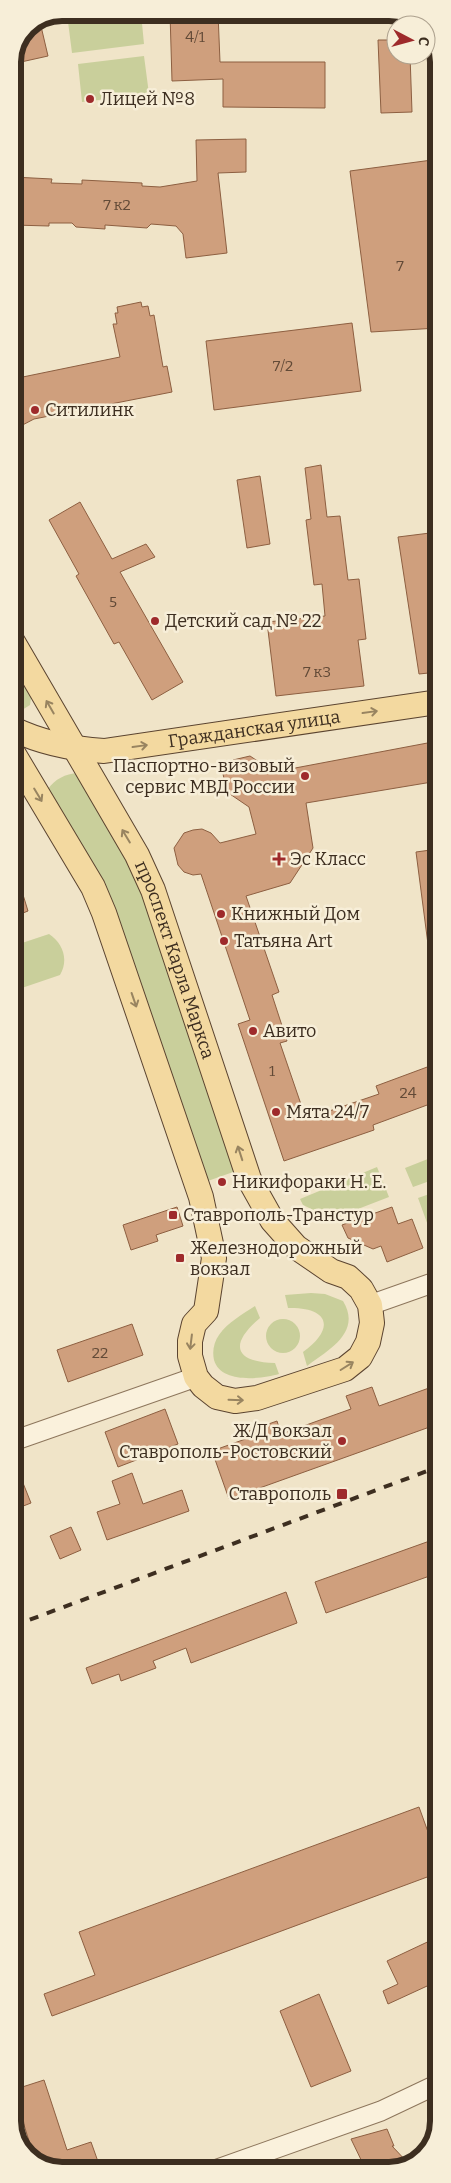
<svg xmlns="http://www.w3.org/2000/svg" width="451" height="2183" font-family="Bitter,serif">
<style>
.green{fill:#c9cf9b}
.building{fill:#cf9f7d;stroke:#8d5f41}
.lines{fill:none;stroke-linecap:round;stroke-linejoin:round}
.minor-casing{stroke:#8d765c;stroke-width:21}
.major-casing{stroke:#5b4430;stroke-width:26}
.minor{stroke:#faf1dc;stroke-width:19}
.major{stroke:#f3d9a0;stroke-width:24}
.rail{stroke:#3d2e20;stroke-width:4;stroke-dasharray:9 9;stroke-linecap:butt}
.oneway{stroke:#988460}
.poi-dot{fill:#9e2a2b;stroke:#f7eed8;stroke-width:2}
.labels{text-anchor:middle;stroke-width:5;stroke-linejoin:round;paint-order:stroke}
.number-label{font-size:15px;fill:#624a37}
.poi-label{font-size:18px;fill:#3d2e20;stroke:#f7eed8;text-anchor:start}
.street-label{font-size:18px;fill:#3d2e20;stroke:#f7eed8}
.rim{fill:none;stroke:#3d2e20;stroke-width:6}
</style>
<rect width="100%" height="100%" fill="#f0e4c8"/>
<!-- green -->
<path class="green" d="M 82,13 L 141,13 L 144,44 L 72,53 L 67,14 Z
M 144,56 L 149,94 L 82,102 L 78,64 Z
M 13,657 L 32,691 L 30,705 L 14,715 Z
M 78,773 L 130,860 L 146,897 L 236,1171 L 205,1182 L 48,789 C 55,779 65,774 78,773 Z
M 49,934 C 63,943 69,960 60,975 L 13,991 L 13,946 Z
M 438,1155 L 438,1178 L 413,1187 L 405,1168 Z
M 377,1167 L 389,1197 L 332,1219 L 303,1205 L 300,1199 Z
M 438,1191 L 438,1228 L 430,1231 L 418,1198 Z
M 311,1293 L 325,1294 L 343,1301 C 362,1332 329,1350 307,1366 L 303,1352 C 336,1328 329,1307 288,1308 L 285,1295 Z
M 255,1306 L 260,1318 C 229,1344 234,1362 275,1363 L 279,1374 C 261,1379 221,1384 214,1360 C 212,1351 214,1342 219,1335 C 228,1322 243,1314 255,1306 Z
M266 1336a17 17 0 1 1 34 0a17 17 0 1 1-34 0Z"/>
<!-- building -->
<path class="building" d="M 170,13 L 218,13 L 220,62 L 325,62 L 325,108 L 223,107 L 223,79 L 172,81 Z
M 40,22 L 48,56 L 12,64 L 27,27 Z
M 378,40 L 396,40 L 396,55 L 410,55 L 412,112 L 381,113 Z
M 246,139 L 246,172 L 218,173 L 227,253 L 186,258 L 183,234 L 176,226 L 151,224 L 147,228 L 105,225 L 105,229 L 76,227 L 72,223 L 49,223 L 49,226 L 13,225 L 13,177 L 52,179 L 51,183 L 82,184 L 82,180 L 142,183 L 142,186 L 160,187 L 197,181 L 196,140 Z
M 432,160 L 436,190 L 438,190 L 438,328 L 371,332 L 350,171 Z
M 141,302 L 142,307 L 148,306 L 150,316 L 154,315 L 163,367 L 167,366 L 172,392 L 34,419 L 13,430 L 13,379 L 120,357 L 113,324 L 117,324 L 115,313 L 118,313 L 117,307 Z
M 352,323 L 361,391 L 214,410 L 206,341 Z
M 321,465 L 327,517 L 340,516 L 348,580 L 359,579 L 366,639 L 358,640 L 364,686 L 276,696 L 267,622 L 325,616 L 322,584 L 314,585 L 306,520 L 311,519 L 305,468 Z
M 260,476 L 270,544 L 247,548 L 237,480 Z
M 80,502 L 112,559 L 146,544 L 155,557 L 120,572 L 183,682 L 152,700 L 119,642 L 114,644 L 76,576 L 79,574 L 49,520 Z
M 438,532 L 438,672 L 419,674 L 398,537 Z
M 438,741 L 438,781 L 306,803 L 313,848 L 290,883 L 246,896 L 279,992 L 272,995 L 287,1041 L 280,1043 L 306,1119 L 379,1094 L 376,1086 L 438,1063 L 438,1101 L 373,1125 L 374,1130 L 284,1161 L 238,1024 L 250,1020 L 201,874 L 193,875 L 184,872 L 178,865 L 174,848 L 184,833 L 193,830 L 202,829 L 211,833 L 220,843 L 256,834 L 249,807 L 227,792 L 223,774 L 233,760 L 250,756 L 274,772 Z
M 438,849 L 438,951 L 429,952 L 416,852 Z
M 13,872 L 16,872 L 28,911 L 13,917 Z
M 177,1207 L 183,1226 L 156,1235 L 158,1241 L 131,1250 L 123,1225 Z
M 392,1207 L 398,1224 L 412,1219 L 423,1248 L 387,1262 L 381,1246 L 373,1249 L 348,1238 L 342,1225 Z
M 132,1324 L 143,1355 L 68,1382 L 57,1350 Z
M 372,1387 L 379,1406 L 429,1388 L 438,1414 L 438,1424 L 229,1499 L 212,1451 L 251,1437 L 249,1431 L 277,1421 L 281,1434 L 351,1409 L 346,1396 Z
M 165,1409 L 178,1444 L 118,1467 L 105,1432 Z
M 13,1458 L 31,1503 L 13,1510 Z
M 132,1473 L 143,1504 L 182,1490 L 189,1511 L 107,1540 L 97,1512 L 120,1504 L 112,1481 Z
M 71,1527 L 81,1550 L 60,1559 L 50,1536 Z
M 438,1538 L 438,1573 L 326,1613 L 315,1582 Z
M 286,1592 L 297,1623 L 191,1663 L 186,1648 L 153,1661 L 156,1668 L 121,1681 L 119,1674 L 92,1684 L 86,1668 Z
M 419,1807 L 432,1843 L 438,1840 L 438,1873 L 52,2016 L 44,1994 L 95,1975 L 79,1932 Z
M 438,1937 L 438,1981 L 388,2004 L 383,1991 L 398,1984 L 387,1961 Z
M 319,1994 L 351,2071 L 311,2087 L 280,2011 Z
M 44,2080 L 67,2150 L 91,2142 L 101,2170 L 56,2170 L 35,2160 L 13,2090 Z
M 387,2129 L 394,2146 L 392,2146 L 408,2163 L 396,2170 L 366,2170 L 351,2139 Z"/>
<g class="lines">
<!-- minor casing -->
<g class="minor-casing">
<path id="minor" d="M 370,1305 L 438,1281
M 13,1441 L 196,1377
M 215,2170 L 381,2111 L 438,2084"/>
</g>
<!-- major casing -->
<g class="major-casing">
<g id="major">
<path id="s1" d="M 13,642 L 137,855 L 153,890 L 249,1179 L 272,1220 L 296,1247 L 331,1271 L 348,1277 L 361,1289 L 370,1305 L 372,1323 L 368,1342 L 360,1357 L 345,1369 L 257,1398 L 235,1401 L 217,1397 L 203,1386 L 196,1377 L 190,1356 L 190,1341 L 194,1324 L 206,1311 L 214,1258 L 201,1197 L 104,913 L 93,887 L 13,753"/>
<path id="s2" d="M 13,729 C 42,743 72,749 104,751 L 438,702"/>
</g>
</g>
<!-- minor -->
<use href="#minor" class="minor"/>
<!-- major -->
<use href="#major" class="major"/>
<!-- rail -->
<path class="rail" d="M 13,1626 L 438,1467"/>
</g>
<!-- one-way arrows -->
<defs><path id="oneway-shaft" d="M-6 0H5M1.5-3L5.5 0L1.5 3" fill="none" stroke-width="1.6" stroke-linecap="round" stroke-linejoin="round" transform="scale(1.25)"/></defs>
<g class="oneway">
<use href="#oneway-shaft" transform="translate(50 707) rotate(-120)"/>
<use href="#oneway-shaft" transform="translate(370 712) rotate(-8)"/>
<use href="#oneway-shaft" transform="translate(140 746) rotate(-8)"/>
<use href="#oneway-shaft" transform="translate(38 795) rotate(59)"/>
<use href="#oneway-shaft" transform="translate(126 836) rotate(-121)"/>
<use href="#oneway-shaft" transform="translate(134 1000) rotate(71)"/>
<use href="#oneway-shaft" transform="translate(240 1153) rotate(-108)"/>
<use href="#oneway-shaft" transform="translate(191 1342) rotate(97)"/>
<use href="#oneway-shaft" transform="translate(347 1366) rotate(-32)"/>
<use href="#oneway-shaft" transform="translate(236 1400) rotate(2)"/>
</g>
<!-- markers -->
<g class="poi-dot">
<circle cx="90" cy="99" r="5"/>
<circle cx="35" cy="410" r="5"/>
<circle cx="155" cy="621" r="5"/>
<circle cx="305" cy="776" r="5"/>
<path d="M276.5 851.5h5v5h5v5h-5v5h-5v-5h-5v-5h5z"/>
<circle cx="221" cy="914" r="5"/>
<circle cx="224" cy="941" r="5"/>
<circle cx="253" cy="1031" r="5"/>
<circle cx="276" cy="1112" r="5"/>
<circle cx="222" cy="1182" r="5"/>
<rect x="168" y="1210" width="10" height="10" rx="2.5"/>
<rect x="175" y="1253" width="10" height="10" rx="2.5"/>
<circle cx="342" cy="1441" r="5"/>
<rect x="336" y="1488" width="12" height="12" rx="2.5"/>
</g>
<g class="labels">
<!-- number labels -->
<g class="number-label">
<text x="195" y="42">4/1</text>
<text x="117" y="210">7 к2</text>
<text x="400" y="271">7</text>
<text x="283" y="371">7/2</text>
<text x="113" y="607">5</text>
<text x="317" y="677">7 к3</text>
<text x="272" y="1076">1</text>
<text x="408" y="1098">24</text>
<text x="100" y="1358">22</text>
</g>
<!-- poi labels -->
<g class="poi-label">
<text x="100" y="105">Лицей №8</text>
<text x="45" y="416">Ситилинк</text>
<text x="165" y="627">Детский сад № 22</text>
<text x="295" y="772" text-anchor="end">Паспортно-визовый<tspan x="295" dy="21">сервис МВД России</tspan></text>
<text x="290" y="865">Эс Класс</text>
<text x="231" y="920">Книжный Дом</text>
<text x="234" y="947">Татьяна Art</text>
<text x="263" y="1037">Авито</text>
<text x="286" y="1118">Мята 24/7</text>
<text x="232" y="1188">Никифораки Н. Е.</text>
<text x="183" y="1221">Ставрополь-Транстур</text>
<text x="190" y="1254">Железнодорожный<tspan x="190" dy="21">вокзал</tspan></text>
<text x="332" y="1437" text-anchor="end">Ж/Д вокзал<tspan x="332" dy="21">Ставрополь-Ростовский</tspan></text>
<text x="331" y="1500" text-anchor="end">Ставрополь</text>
</g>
<!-- street labels -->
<g class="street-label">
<text dy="6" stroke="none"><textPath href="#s2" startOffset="246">Гражданская улица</textPath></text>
<text dy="6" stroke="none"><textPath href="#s1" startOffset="358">проспект Карла Маркса</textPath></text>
</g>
</g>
<!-- crop -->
<path d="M0 0H451V2183H0ZM62 21H389A41 41 0 0 1 430 62V2121A41 41 0 0 1 389 2162H62A41 41 0 0 1 21 2121V62A41 41 0 0 1 62 21Z" fill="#f7eed8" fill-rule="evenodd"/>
<path class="rim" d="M62 21H389A41 41 0 0 1 430 62V2121A41 41 0 0 1 389 2162H62A41 41 0 0 1 21 2121V62A41 41 0 0 1 62 21Z"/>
<!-- north arrow -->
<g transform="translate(411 40) rotate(96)"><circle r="24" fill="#f7eed8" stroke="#ada18e"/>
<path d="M0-4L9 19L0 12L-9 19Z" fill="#9e2a2b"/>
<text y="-8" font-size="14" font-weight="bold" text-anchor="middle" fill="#3d2e20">С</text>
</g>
</svg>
